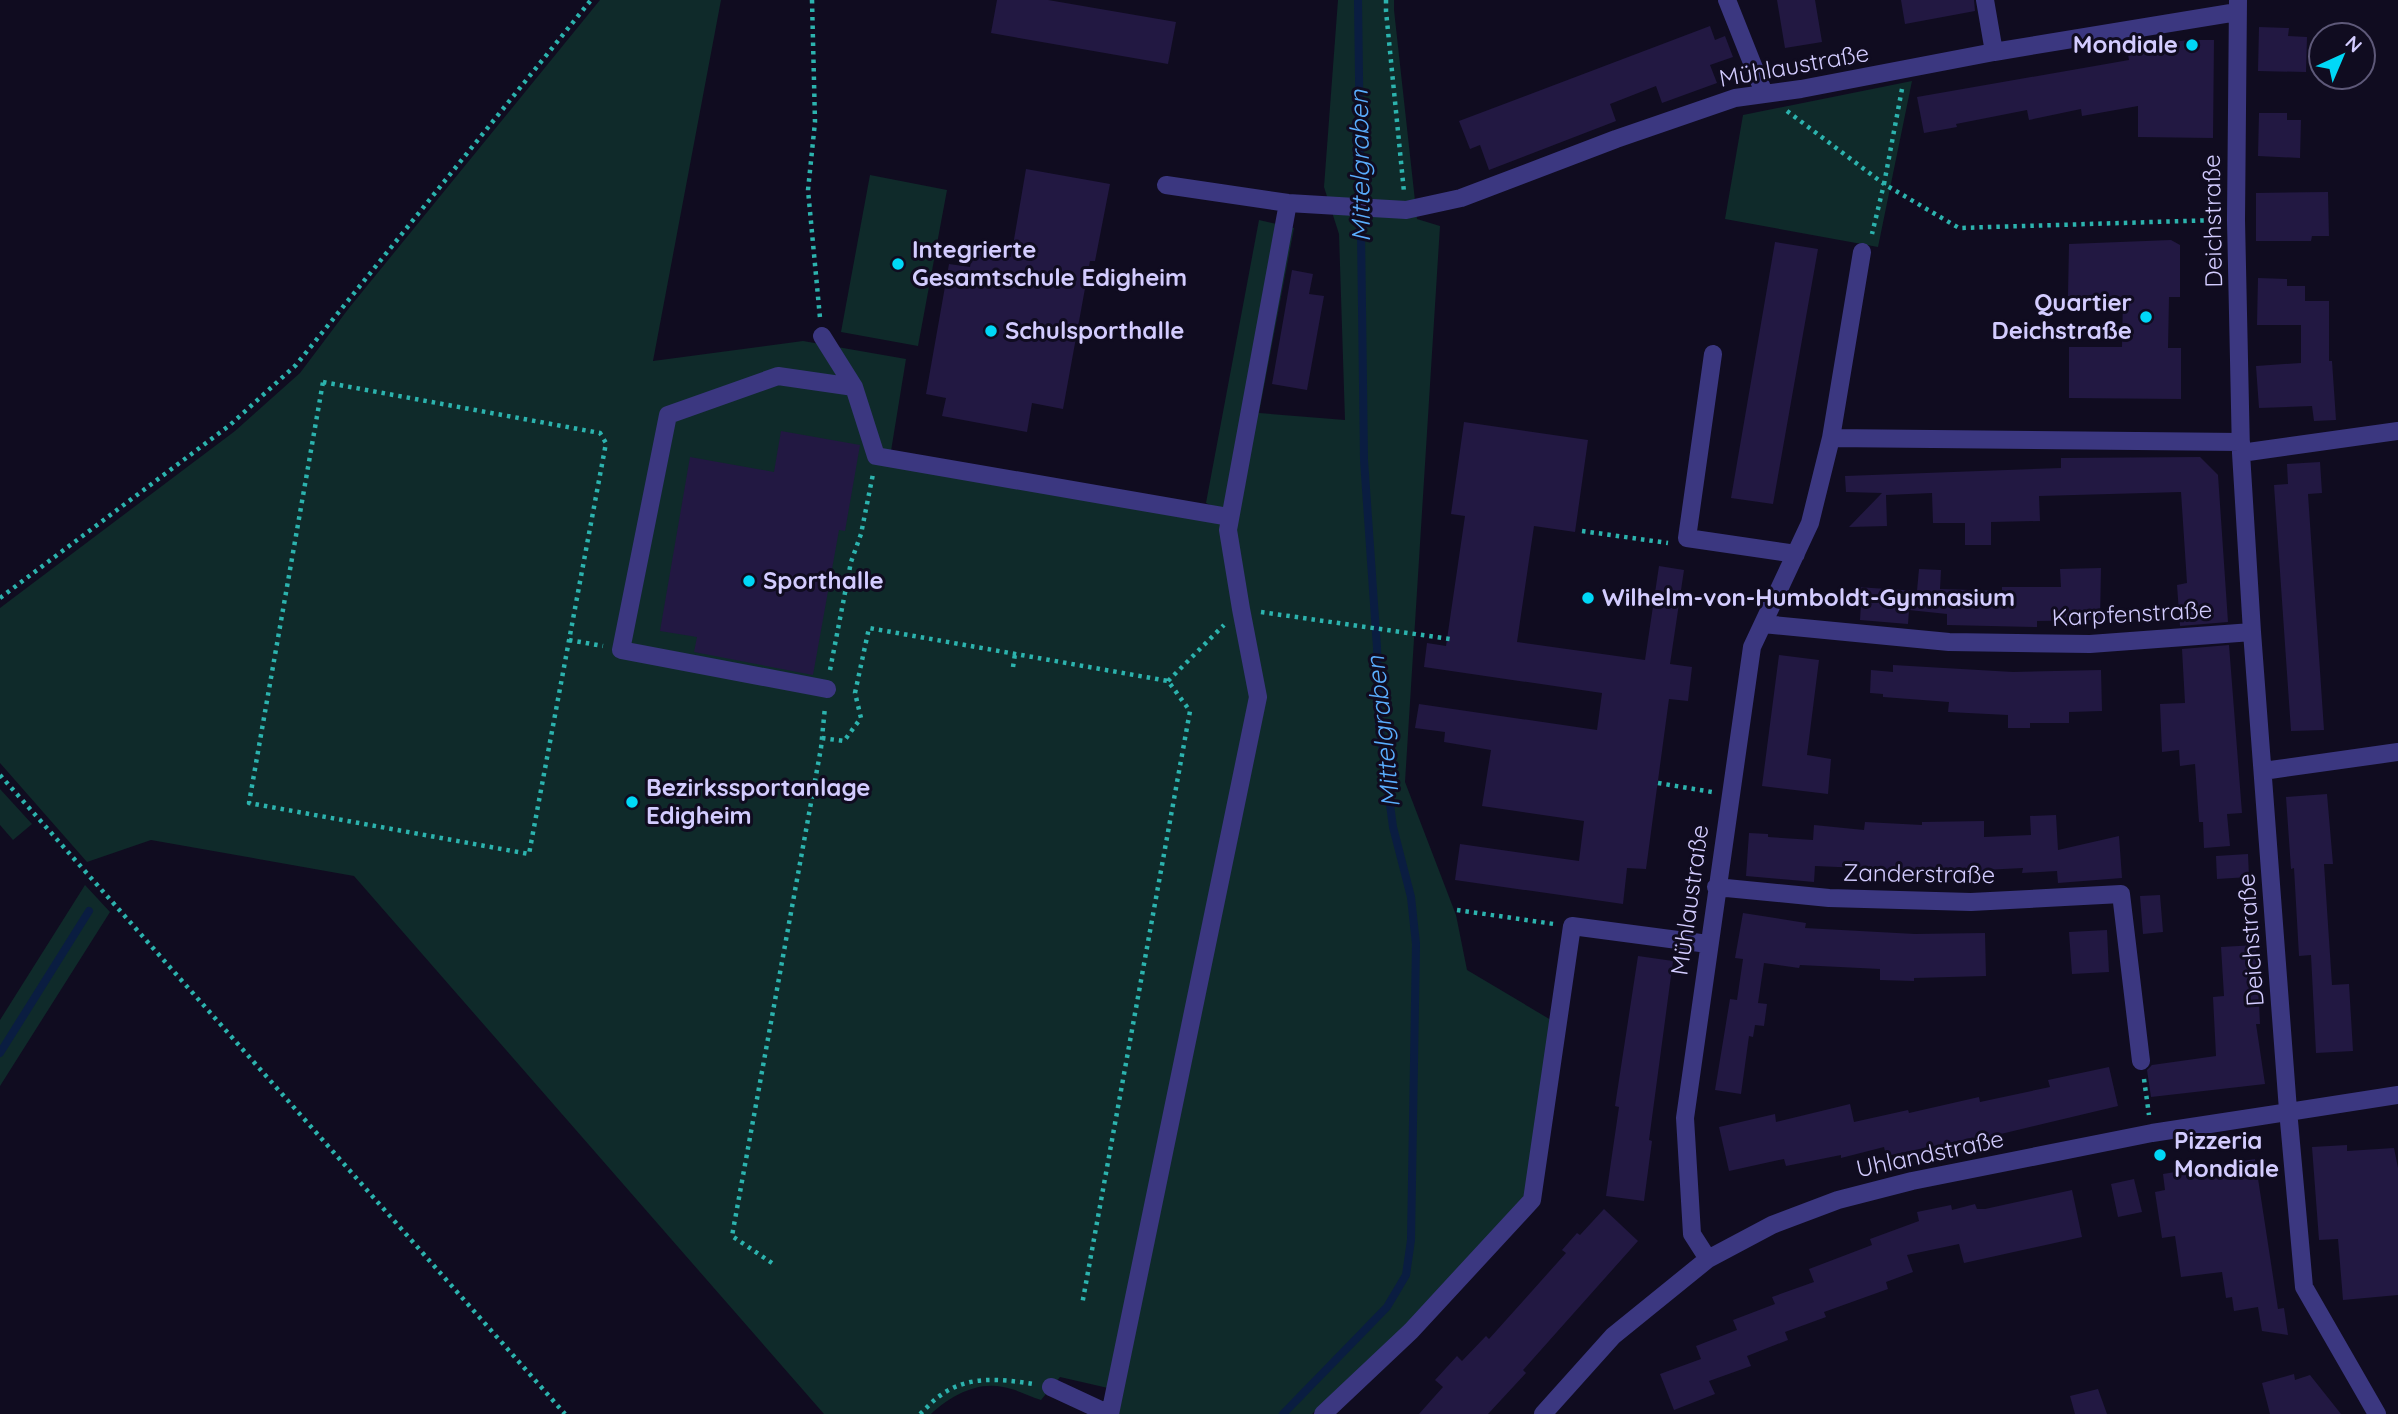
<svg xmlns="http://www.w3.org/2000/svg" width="2398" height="1414" font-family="Quicksand,sans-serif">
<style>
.green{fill:#0f2a2a}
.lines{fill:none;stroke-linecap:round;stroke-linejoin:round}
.stream{stroke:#0a1d41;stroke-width:8}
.building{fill:#221842}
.path{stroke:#2cb3ae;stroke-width:4.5;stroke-dasharray:3.5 5;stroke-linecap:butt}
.minor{stroke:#3b3780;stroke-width:18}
.poi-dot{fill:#00d8f7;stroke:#100c20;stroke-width:2.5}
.labels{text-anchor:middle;stroke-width:6;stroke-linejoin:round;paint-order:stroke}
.poi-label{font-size:24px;font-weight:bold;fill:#d3ccff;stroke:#100c20;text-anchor:start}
.street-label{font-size:24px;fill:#d3ccff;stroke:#100c20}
.water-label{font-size:26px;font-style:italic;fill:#5aaeff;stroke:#100c20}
</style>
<rect width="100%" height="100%" fill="#100c20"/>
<!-- green -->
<path class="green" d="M 600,0 L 721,0 L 653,361 L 803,341 L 906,359 L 891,451 L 1213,506 L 1206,503 L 1259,220 L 1294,228 L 1259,413 L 1345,420 L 1339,234 L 1324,187 L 1338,0 L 1394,0 L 1394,10 L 1417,219 L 1440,226 L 1405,782 L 1456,915 L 1467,970 L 1551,1020 L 1526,1194 L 1405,1326 L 1312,1414 L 1109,1414 L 1108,1388 L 1060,1377 L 1041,1400 C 1029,1396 1016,1389 1003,1387 C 976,1381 949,1397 931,1414 L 824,1414 L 354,876 L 151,840 L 87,862 L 0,763 L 0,608 L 235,431 L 300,373 L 349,308 Z
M 1912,81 L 1878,247 L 1725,219 L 1743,115 Z
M 870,175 L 947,190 L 918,346 L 841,332 Z
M 0,789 L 32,824 L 13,840 L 0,825 Z
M 85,885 L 110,912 L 0,1086 L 0,1020 Z"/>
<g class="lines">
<!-- stream -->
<path class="stream" d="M 0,1053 L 89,911
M 1283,1414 L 1387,1307 L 1406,1275 L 1411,1240 L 1416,944 L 1411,897 L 1393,827 L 1379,722 L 1377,647 L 1364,460 L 1358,0"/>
</g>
<!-- building -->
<path class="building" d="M 997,0 L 1048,0 L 1176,22 L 1168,64 L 991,33 Z
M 1777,0 L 1815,0 L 1822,42 L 1785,48 Z
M 1901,0 L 1974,0 L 1975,11 L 1905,24 Z
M 1710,26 L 1715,40 L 1725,36 L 1733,57 L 1710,65 L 1717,83 L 1662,103 L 1656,86 L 1610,104 L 1616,121 L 1489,170 L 1480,145 L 1470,149 L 1459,121 Z
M 2259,27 L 2289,28 L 2288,36 L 2307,37 L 2306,72 L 2258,71 Z
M 2190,40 L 2214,40 L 2213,138 L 2138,137 L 2138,106 L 2082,116 L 2081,109 L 2029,120 L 2027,110 L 1956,124 L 1957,127 L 1924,133 L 1917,97 L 2129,60 L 2127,49 L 2148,44 Z
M 2259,113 L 2287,113 L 2287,120 L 2301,120 L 2300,158 L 2258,156 Z
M 1026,169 L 1110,184 L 1095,261 L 1090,261 L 1063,409 L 1032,403 L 1027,432 L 942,416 L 946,398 L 926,394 L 949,264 L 970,267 L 973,250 L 1011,257 Z
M 2328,192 L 2329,236 L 2312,236 L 2311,241 L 2256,241 L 2256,193 Z
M 2171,240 L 2180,245 L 2180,297 L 2169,297 L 2168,348 L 2181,348 L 2181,399 L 2069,398 L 2069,347 L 2122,347 L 2123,297 L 2068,296 L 2069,244 Z
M 1775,242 L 1818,249 L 1773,504 L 1731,498 Z
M 1292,270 L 1313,274 L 1309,294 L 1324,296 L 1307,390 L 1272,384 Z
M 2258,278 L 2287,279 L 2287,286 L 2305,286 L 2305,301 L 2329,301 L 2329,361 L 2332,361 L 2336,420 L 2314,421 L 2312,406 L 2259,408 L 2256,366 L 2301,363 L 2301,325 L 2257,325 Z
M 1464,422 L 1588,440 L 1575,532 L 1534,526 L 1517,642 L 1645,660 L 1659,566 L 1684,570 L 1670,664 L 1692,667 L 1688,701 L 1669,699 L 1646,869 L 1627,868 L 1623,904 L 1455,880 L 1460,844 L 1579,861 L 1584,821 L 1482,806 L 1491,750 L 1444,742 L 1445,732 L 1415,728 L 1419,704 L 1597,730 L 1602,693 L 1424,667 L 1427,643 L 1446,646 L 1465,516 L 1451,514 Z
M 781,431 L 860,445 L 845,531 L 839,530 L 813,675 L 694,652 L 697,637 L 660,631 L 690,457 L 774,472 Z
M 2200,457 L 2218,475 L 2228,622 L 2180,626 L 2177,585 L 2187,583 L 2181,492 L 2039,496 L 2040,521 L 1991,522 L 1991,545 L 1965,545 L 1965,523 L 1933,523 L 1932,493 L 1886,495 L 1887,526 L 1849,527 L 1882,493 L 1846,492 L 1845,476 L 2061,468 L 2061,458 Z
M 2320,462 L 2322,493 L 2308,494 L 2324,730 L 2291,731 L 2274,485 L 2288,484 L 2287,464 Z
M 2101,568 L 2100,620 L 2037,621 L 2037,627 L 1947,625 L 1947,614 L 1909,610 L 1908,624 L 1860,620 L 1861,604 L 1856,604 L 1857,587 L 1917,591 L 1919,569 L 1941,570 L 1940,589 L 2002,591 L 2002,587 L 2061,587 L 2060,569 Z
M 2229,645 L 2242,813 L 2227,814 L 2230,846 L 2204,848 L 2203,822 L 2199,822 L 2195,764 L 2180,766 L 2179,750 L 2162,752 L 2160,704 L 2185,703 L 2182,649 Z
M 1779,655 L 1819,660 L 1807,755 L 1831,759 L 1828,794 L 1762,786 Z
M 1893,665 L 2013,672 L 2101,670 L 2102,711 L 2069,712 L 2069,723 L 2030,723 L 2030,728 L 2008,728 L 2008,715 L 1948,712 L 1949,702 L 1883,697 L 1883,694 L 1870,693 L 1871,670 L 1893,672 Z
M 2327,794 L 2333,864 L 2324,864 L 2332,985 L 2349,984 L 2353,1051 L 2316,1053 L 2311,955 L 2299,956 L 2294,868 L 2291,869 L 2286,797 Z
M 2056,815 L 2058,850 L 2119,836 L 2122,878 L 2058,883 L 2057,871 L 2022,873 L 2023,868 L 1984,870 L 1984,872 L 1952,872 L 1815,866 L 1814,882 L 1746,876 L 1749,833 L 1768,834 L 1768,837 L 1813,840 L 1814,825 L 1864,830 L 1865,822 L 1922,825 L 1922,822 L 1984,821 L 1984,837 L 2031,835 L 2030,816 Z
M 2248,854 L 2249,877 L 2217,879 L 2216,856 Z
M 2160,895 L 2163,932 L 2143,934 L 2140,896 Z
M 1743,913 L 1806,923 L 1805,928 L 1915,934 L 1985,933 L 1986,976 L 1914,978 L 1914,981 L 1880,980 L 1880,969 L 1800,965 L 1799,968 L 1764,963 L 1758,1003 L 1767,1004 L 1764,1026 L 1755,1025 L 1753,1037 L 1749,1036 L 1741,1094 L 1715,1090 L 1730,999 L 1737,1000 L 1743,959 L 1735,958 Z
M 2107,930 L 2109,972 L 2072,974 L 2069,932 Z
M 2256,945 L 2260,1024 L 2256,1024 L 2265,1084 L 2151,1097 L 2147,1070 L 2152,1065 L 2216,1056 L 2213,997 L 2224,996 L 2221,947 Z
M 1638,956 L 1673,961 L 1649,1140 L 1652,1141 L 1644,1201 L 1606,1196 L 1619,1107 L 1615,1106 Z
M 2109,1067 L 2118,1106 L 2005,1133 L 1972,1140 L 1972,1138 L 1886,1156 L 1884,1147 L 1841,1158 L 1841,1155 L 1786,1166 L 1784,1159 L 1729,1171 L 1719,1127 L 1775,1114 L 1776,1122 L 1850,1104 L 1854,1122 L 1908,1110 L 1909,1113 L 1979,1097 L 1980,1102 L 2050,1087 L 2048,1080 Z
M 2347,1145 L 2347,1151 L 2394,1148 L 2398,1168 L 2398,1295 L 2343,1300 L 2338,1239 L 2319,1240 L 2312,1147 Z
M 2255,1159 L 2278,1309 L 2284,1308 L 2288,1335 L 2262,1331 L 2258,1307 L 2234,1311 L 2232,1297 L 2226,1298 L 2222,1272 L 2181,1277 L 2175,1236 L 2162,1238 L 2155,1192 L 2165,1190 L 2163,1174 Z
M 2134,1179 L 2142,1212 L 2118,1217 L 2111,1184 Z
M 2072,1190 L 2082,1237 L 1964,1263 L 1959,1244 L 1907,1255 L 1913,1272 L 1886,1282 L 1888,1289 L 1824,1312 L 1826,1317 L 1785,1332 L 1788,1340 L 1747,1356 L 1751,1366 L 1709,1381 L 1715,1394 L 1674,1410 L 1660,1374 L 1701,1359 L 1696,1346 L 1737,1330 L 1733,1320 L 1775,1304 L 1772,1297 L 1814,1282 L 1809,1269 L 1872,1245 L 1870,1239 L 1919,1221 L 1917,1212 L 1951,1205 L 1952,1210 L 1975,1204 L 1977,1209 L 1985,1209 Z
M 1604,1209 L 1638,1241 L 1523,1370 L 1526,1373 L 1488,1414 L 1419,1414 L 1443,1387 L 1435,1380 L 1457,1356 L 1462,1361 L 1486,1336 L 1489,1339 L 1566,1253 L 1562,1250 L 1577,1233 L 1580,1235 Z
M 2294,1374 L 2295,1380 L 2310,1375 L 2341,1414 L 2270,1414 L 2262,1383 Z
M 2098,1389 L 2107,1414 L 2075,1414 L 2070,1396 Z"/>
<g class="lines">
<!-- path -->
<path class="path" d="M 812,0 L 815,122 L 808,190 L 820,318
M 1386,0 L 1386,11 L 1404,192
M 1902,89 L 1884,184 L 1959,228 L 2218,220
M 1787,111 L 1884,184 L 1872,234
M 323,382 L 600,433 L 606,443 L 529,854 L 249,803 Z
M 1582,531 L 1668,543
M 0,598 L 230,425 L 296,365 L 591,0
M 1261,612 L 1450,639
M 569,640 L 603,646
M 1013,667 L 1015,654
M 830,670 L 851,562 L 861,534 L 873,474
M 1168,681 L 1224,625
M 822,738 L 844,741 L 861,718 L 855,693 L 869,628 L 1168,681 L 1190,711 L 1082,1305
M 0,775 L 565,1414
M 1658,783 L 1712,792
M 1457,910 L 1554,924
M 2144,1079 L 2149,1115
M 772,1263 L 732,1236 L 821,748 L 825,707
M 920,1414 C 927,1408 933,1400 941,1395 C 968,1375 1002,1379 1033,1384"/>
<!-- minor -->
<path class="minor" d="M 1727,0 L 1764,93
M 1985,0 L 1994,52
M 2238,0 L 2236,220 L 2241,453 L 2252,632 L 2288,1110 L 2304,1287 L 2377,1414
M 1166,185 L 1288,203 L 1406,210 L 1461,198 L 1616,139 L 1735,98 L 1801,89 L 1994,52 L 2237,12
M 822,336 L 854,387 L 876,456 L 1229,517
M 1713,354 L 1687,538 L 1796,554
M 1831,438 L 2241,442
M 2241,453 L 2398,431
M 1763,624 L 1949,642 L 2090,644 L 2252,632
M 827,689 L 621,650 L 668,415 L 778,376 L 854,387
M 2263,771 L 2398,752
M 1716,887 L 1829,898 L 1971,902 L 2121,894 L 2141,1061
M 1708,1259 L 1692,1234 L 1685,1118 L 1752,647 L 1810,523 L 1831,438 L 1862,252
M 1051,1387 L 1109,1414
M 1110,1414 L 1258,697 L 1241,609 L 1228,530 L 1288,203
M 1323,1414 L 1411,1331 L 1532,1200 L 1572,926 L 1708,944
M 1543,1414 L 1613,1336 L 1708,1259 L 1772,1225 L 1838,1200 L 1912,1181 L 2152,1133 L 2398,1095"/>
</g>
<!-- markers -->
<g class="poi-dot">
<circle cx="2192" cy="45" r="7"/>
<circle cx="898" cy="264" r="7"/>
<circle cx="2146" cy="317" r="7"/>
<circle cx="991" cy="331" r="7"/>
<circle cx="749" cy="581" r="7"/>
<circle cx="1588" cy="598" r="7"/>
<circle cx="632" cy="802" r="7"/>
<circle cx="2160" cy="1155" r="7"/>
</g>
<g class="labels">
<!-- poi labels -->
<g class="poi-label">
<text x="2178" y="53" text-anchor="end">Mondiale</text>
<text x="912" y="258">Integrierte<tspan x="912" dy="28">Gesamtschule Edigheim</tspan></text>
<text x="2132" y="311" text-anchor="end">Quartier<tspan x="2132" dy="28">Deichstraße</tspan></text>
<text x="1005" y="339">Schulsporthalle</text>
<text x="763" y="589">Sporthalle</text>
<text x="1602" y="606">Wilhelm-von-Humboldt-Gymnasium</text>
<text x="646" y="796">Bezirkssportanlage<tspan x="646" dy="28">Edigheim</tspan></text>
<text x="2174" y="1149">Pizzeria<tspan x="2174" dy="28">Mondiale</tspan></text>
</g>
<!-- street labels -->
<g class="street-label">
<text transform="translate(1794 66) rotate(-10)" y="8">Mühlaustraße</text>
<text transform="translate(2213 221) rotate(-91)" y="8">Deichstraße</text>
<text transform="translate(2132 614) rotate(-3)" y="8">Karpfenstraße</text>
<text transform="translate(1919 874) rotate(1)" y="8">Zanderstraße</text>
<text transform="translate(1690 900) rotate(-82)" y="8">Mühlaustraße</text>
<text transform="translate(2251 940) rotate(-94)" y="8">Deichstraße</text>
<text transform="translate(1930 1154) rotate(-12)" y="8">Uhlandstraße</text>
</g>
<!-- water labels -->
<g class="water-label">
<text transform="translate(1360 166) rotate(-91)" y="9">Mittelgraben</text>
<text transform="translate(1383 732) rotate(-96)" y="9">Mittelgraben</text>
</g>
</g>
<!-- north arrow -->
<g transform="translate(2342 56) rotate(44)"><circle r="33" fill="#100c20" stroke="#5e5979" stroke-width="2"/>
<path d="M0-5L12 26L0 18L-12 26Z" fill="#00d8f7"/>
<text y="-10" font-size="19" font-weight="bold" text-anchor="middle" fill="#d3ccff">N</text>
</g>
</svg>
